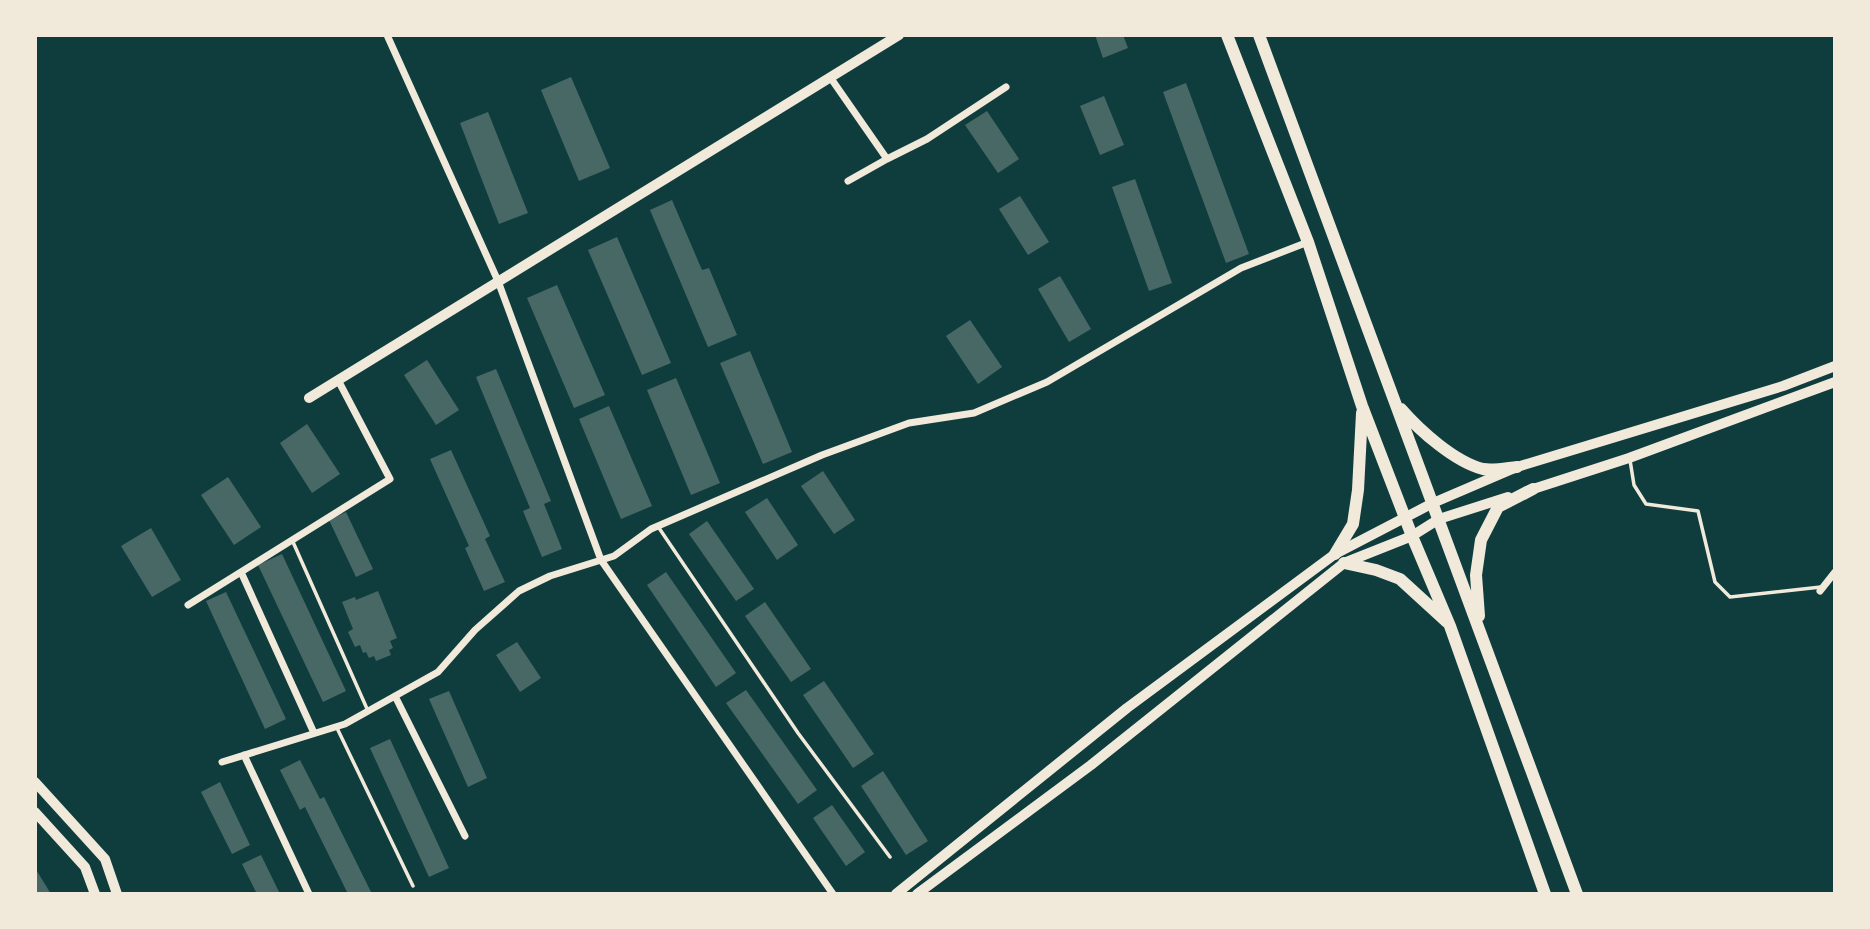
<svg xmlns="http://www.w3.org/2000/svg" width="1870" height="929" font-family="'Nunito Sans',sans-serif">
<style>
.building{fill:#486865}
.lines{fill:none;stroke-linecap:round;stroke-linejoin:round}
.service{stroke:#f1e9da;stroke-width:3.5}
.minor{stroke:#f1e9da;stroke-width:7}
.tertiary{stroke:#f1e9da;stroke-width:10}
.secondary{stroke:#f1e9da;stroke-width:10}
.primary{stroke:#f1e9da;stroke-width:12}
</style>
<rect width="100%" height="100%" fill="#0f3d3e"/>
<!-- building -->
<path class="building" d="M 1095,35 L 1123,35 L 1128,48 L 1103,58 Z
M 571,77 L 610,168 L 579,181 L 541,90 Z
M 1186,83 L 1249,254 L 1226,263 L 1163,92 Z
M 1104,96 L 1124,145 L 1100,155 L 1080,106 Z
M 987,111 L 1019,159 L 998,173 L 965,125 Z
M 488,112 L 528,213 L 499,224 L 460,123 Z
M 1135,179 L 1172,283 L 1149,291 L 1112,187 Z
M 1020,196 L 1049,242 L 1028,255 L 999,209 Z
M 672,200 L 702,270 L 709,268 L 737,335 L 708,347 L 650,210 Z
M 617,237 L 671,363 L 642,375 L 588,250 Z
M 1060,276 L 1091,329 L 1069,342 L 1038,289 Z
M 557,285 L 605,395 L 574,408 L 527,298 Z
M 970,320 L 1002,367 L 978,384 L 946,336 Z
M 750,351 L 792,452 L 763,464 L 720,363 Z
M 427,360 L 459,410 L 436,425 L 404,375 Z
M 496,369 L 551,501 L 544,504 L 562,549 L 542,557 L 523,511 L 530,508 L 476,377 Z
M 676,378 L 720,483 L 691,495 L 647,390 Z
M 609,406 L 652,506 L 621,519 L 579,419 Z
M 307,424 L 340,474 L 312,493 L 280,443 Z
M 451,450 L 490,536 L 485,539 L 505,582 L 484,591 L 465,548 L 469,546 L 430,459 Z
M 823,471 L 855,520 L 834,534 L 801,486 Z
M 228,477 L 261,527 L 234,545 L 201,495 Z
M 767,498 L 798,545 L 777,560 L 745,512 Z
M 346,512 L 373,569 L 356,577 L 329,520 Z
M 707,521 L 754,589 L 736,601 L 689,534 Z
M 151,528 L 181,580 L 152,597 L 121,546 Z
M 282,554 L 346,691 L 323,702 L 258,565 Z
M 666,572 L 736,673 L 716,687 L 647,585 Z
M 378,591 L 397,638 L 390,641 L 393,648 L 389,650 L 391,655 L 376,661 L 374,656 L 369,658 L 366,652 L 363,653 L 360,645 L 355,647 L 348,632 L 353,629 L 342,602 L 355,597 L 356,600 Z
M 226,592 L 286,719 L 265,729 L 206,601 Z
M 765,602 L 811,669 L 791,682 L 745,616 Z
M 517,642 L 541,678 L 520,692 L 496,655 Z
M 824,681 L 874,754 L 853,768 L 803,695 Z
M 746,690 L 817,790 L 798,804 L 726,703 Z
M 449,691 L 487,778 L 468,787 L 429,699 Z
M 390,739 L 449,868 L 429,877 L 370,748 Z
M 300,760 L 320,799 L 324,797 L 372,894 L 348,894 L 305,807 L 300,810 L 280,770 Z
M 883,771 L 928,841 L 906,855 L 861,786 Z
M 220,782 L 250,845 L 232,854 L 201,792 Z
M 832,805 L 865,852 L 846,866 L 813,818 Z
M 261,855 L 280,894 L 257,894 L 242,864 Z
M 35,868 L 51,894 L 35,894 Z"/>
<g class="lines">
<!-- service -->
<path class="service" d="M 1630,460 L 1634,485 L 1646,504 L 1698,511 L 1715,582 L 1730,597 L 1821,587
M 659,528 L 798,733 L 890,857
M 293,542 L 368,711
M 337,728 L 413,886"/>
<!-- minor -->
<path class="minor" d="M 387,35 L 498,281 L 601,560 L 833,894
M 830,77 L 887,159 L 927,139 L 1006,87
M 848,181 L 887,159
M 241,572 L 314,733
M 1820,591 L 1835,572
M 188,605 L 390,479 L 338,380
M 395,696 L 465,836
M 244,755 L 309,894
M 222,762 L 345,724 L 438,672 L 475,630 L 519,591 L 550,576 L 614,556 L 651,529 L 822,455 L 909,423 L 974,413 L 1047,382 L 1241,268 L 1308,242"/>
<!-- tertiary -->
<path class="tertiary" d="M 309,398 L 899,35"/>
<!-- secondary -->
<path class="secondary" d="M 1527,491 L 1629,458 L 1835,382
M 35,782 L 105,859 L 117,894
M 35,812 L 85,867 L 95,894
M 896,894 L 1127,708 L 1335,554 L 1433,503 L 1517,467 L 1783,386 L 1835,366
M 917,894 L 1091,765 L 1344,563 L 1412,536 L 1439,519 L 1508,497"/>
<!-- primary -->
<path class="primary" d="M 1227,35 L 1308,242 L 1362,406 L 1412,536 L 1450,626 L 1545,894
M 1259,35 L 1577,894
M 1401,409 C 1420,431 1455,462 1483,469 C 1493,471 1507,468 1517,467
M 1335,554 L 1353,524 L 1358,490 L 1362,413
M 1344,563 L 1376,570 L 1400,579 L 1447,622
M 1479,616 L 1476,575 L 1481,540 L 1498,507 L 1533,489"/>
</g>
<!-- border -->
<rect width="1870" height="929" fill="none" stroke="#f1e9da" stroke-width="74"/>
</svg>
